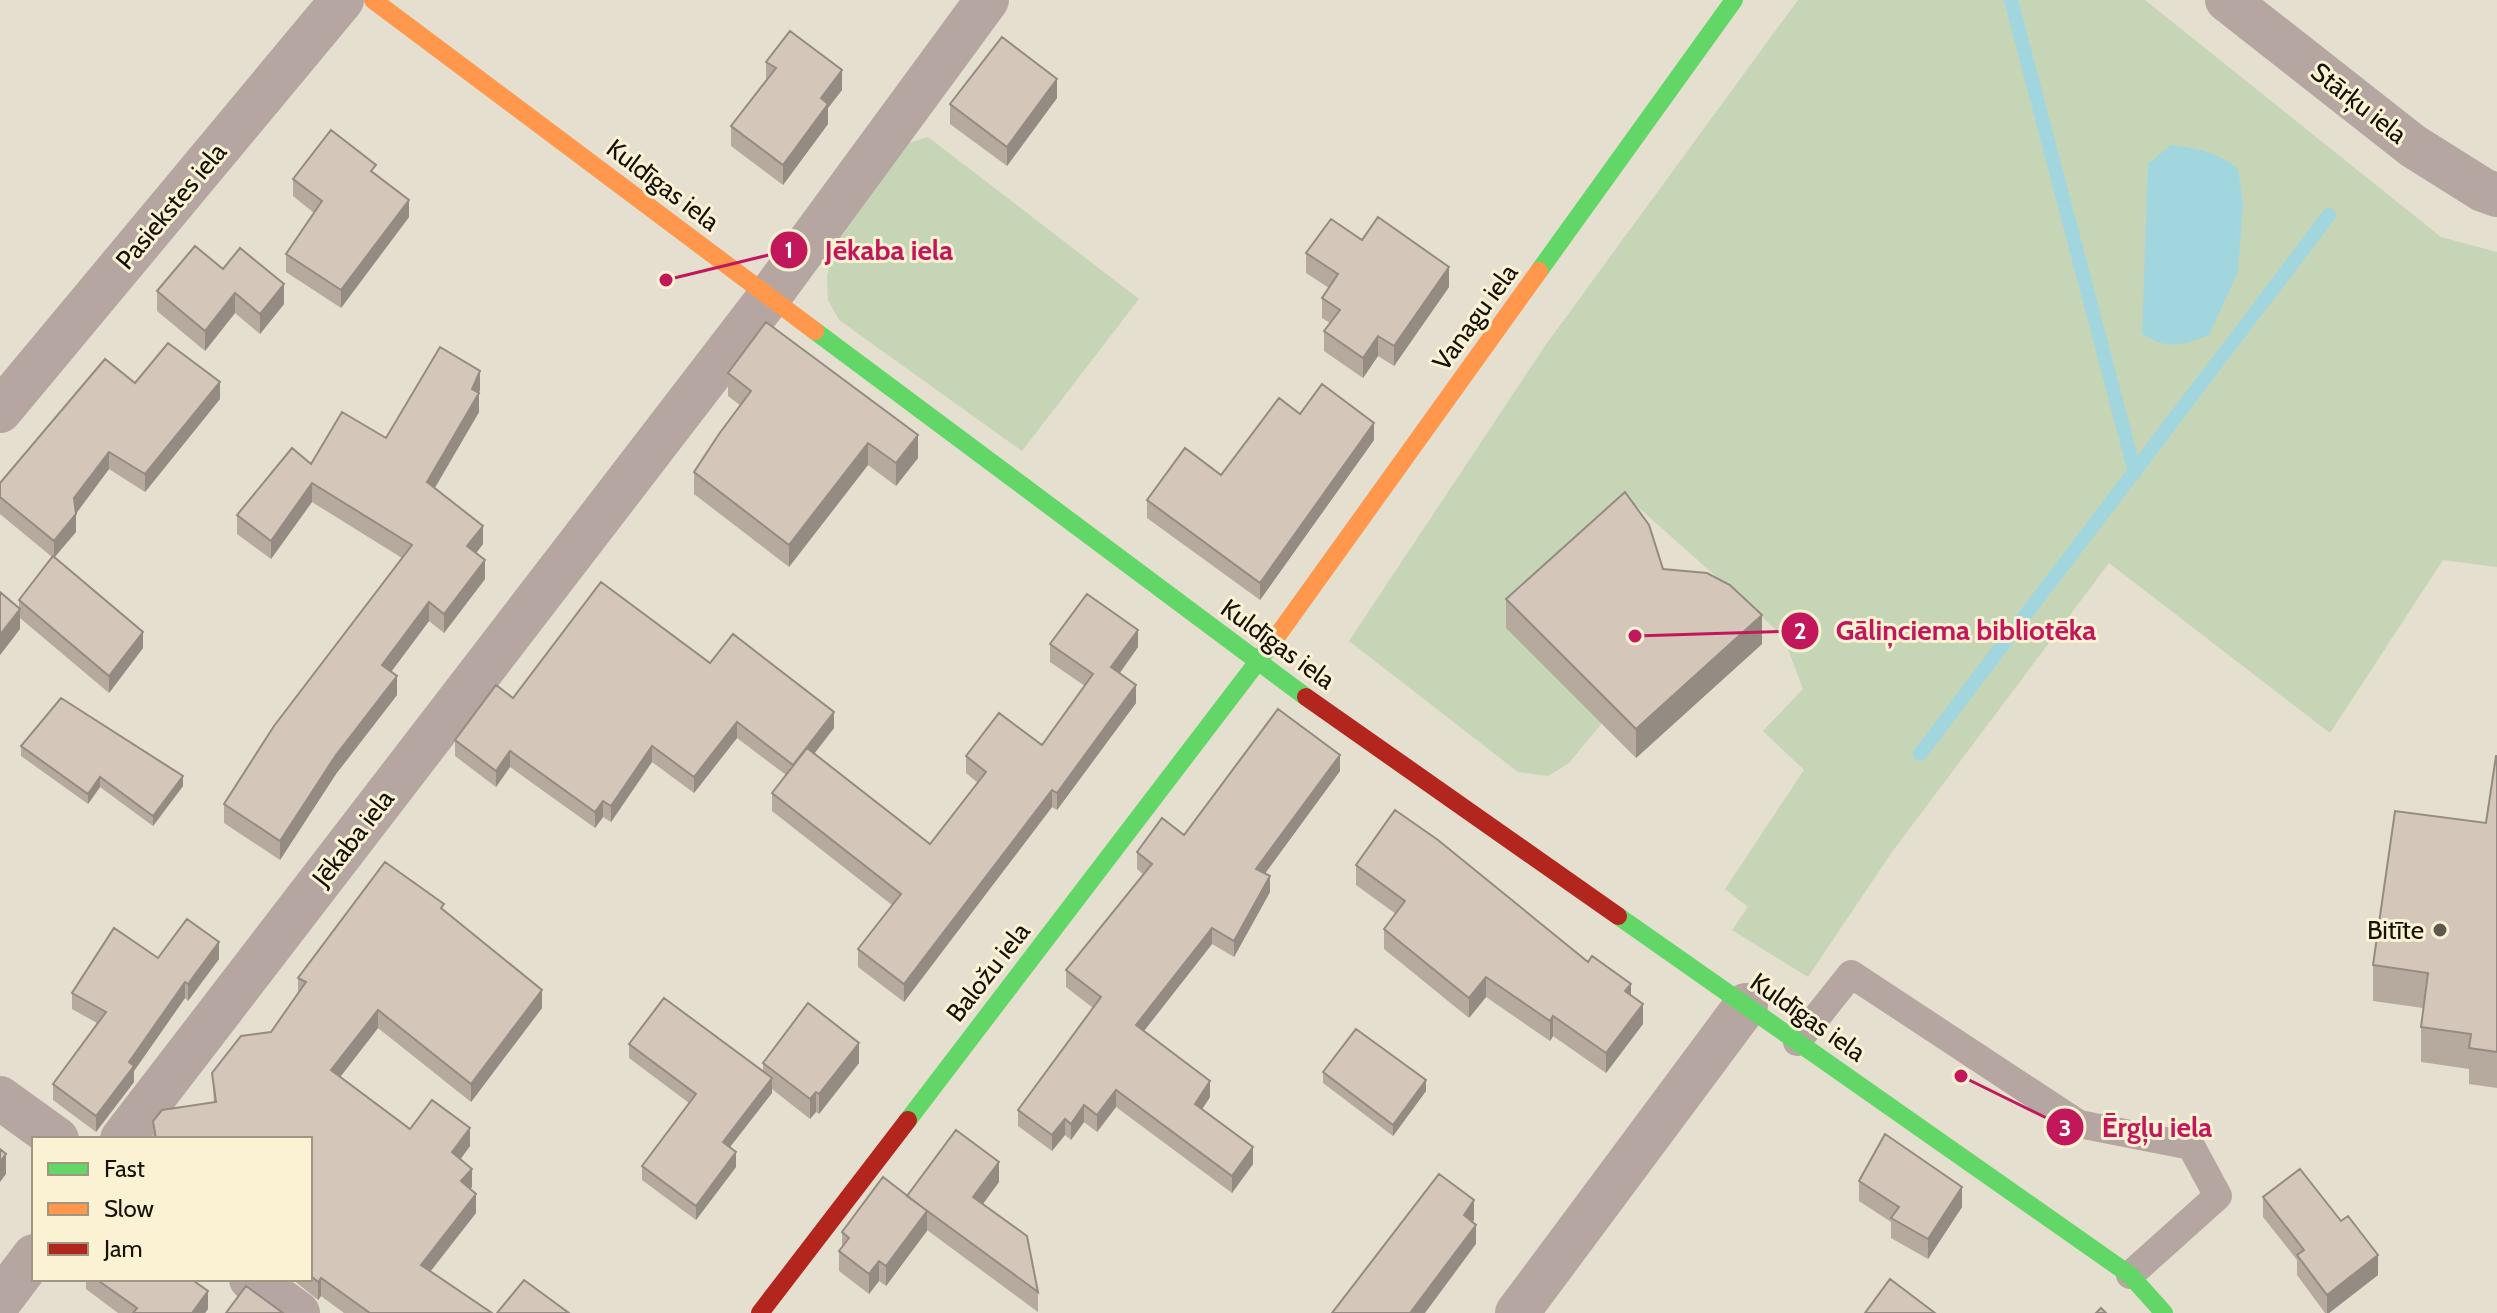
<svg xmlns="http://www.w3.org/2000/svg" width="2497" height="1313" font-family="Cabin,sans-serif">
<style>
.green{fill:#c6d5b6}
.water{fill:#a2d6de}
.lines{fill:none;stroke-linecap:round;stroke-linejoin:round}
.stream{stroke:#a2d6de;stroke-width:14}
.lane{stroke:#b5a6a1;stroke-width:28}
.street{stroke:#b5a6a1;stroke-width:44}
.fast{stroke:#63d668;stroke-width:18}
.slow{stroke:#ff974d;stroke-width:18}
.jam{stroke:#b3261e;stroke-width:18}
.wall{fill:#b6aa9f}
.shaded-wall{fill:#948b82}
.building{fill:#d4c6b9;stroke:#948b82;stroke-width:2}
.poi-dot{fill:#5d594d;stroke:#fbf1d3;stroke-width:3}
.labels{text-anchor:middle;stroke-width:6;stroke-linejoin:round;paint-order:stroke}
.street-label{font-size:26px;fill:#141107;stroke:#fbf1d3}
.poi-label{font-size:26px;fill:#141107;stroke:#fbf1d3;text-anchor:end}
.leader{fill:none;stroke:#c2185b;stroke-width:3}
.callout-dot{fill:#c2185b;stroke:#fbf1d3;stroke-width:3}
.mark-label{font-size:24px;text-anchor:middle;font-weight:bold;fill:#fff}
.callout-label{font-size:28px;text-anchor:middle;font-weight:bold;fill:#c2185b;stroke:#fbf1d3;stroke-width:6;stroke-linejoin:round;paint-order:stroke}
</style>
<rect width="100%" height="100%" fill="#e4dfcf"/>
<!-- green -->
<path class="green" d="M 1798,0 L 2145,0 L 2441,237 L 2497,252 L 2497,567 L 2443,560 L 2330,733 L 2109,563 L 1892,852 L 1808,977 L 1732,930 L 1748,907 L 1725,889 L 1804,770 L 1763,731 L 1803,689 L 1783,636 L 1622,493 L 1624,522 L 1602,723 L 1569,763 L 1548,776 L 1518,772 L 1349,641 L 1547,343 Z
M 928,137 L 1139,299 L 1022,451 L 839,320 L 828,300 L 827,276 L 835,245 L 906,144 Z"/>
<!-- water -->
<path class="water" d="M 2171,145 C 2195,148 2219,152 2238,169 L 2243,203 L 2238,272 L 2209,335 C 2182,345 2166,351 2142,333 L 2148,164 Z"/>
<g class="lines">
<!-- stream -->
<path class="stream" d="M 2011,0 L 2135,473
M 1920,754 L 2329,215"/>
<!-- lane -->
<path class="lane" d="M 1797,1042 L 1851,974 L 2079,1124 L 2191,1146 L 2218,1196 L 2130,1275"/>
<!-- street -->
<path class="street" d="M 2227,0 L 2413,146 L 2483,190 L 2497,195
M 0,411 L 342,0
M 0,1098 L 57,1139
M 122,1139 L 769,297 L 987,0
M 251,1279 L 298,1313
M 0,1301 L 34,1256
M 1517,1313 L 1746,1005"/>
<!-- fast -->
<path class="fast" d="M 1539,271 L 1734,0
M 815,331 L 1306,697
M 1618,916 L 2130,1275 L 2164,1313
M 908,1120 L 1275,639"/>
<!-- slow -->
<path class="slow" d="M 373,0 L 815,331
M 1275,639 L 1539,271"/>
<!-- jam -->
<path class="jam" d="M 1306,697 L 1618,916
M 760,1313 L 908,1120"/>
</g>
<!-- wall -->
<path class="wall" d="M 766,62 L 842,90 L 828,108 L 828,124 L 783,185 L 731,146 L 731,126 L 766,80 Z
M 1057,98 L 1007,166 L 950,124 L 950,104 Z
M 376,175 L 409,217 L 341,308 L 286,272 L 286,254 L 314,213 L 293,196 L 293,179 Z
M 1362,240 L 1449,287 L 1394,366 L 1378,356 L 1363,378 L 1324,351 L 1324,331 L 1330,323 L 1322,318 L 1322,298 L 1329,288 L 1306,273 L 1306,253 Z
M 223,269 L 284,304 L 260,334 L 235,313 L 205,351 L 157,311 L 157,291 Z
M 728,373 L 918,458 L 896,486 L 868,465 L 789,567 L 694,494 L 694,472 L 741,406 L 728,396 Z
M 135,383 L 220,399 L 145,492 L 109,469 L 76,514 L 76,532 L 54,557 L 143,648 L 109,693 L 20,618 L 20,629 L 0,655 L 0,592 L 19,608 L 19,600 L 52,557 L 0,514 L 0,483 Z
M 480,390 L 479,393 L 479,412 L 435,488 L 483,544 L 476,553 L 485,579 L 444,633 L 429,621 L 391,672 L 397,695 L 336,774 L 280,860 L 224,823 L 224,804 L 402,558 L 312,502 L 271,559 L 237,534 L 237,515 L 311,464 L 386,438 Z
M 1300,414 L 1374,440 L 1260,600 L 1147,518 L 1147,500 L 1221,475 Z
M 1663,569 L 1762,644 L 1636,758 L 1506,628 L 1506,599 Z
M 1050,644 L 1138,647 L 1120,673 L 1136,703 L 1057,810 L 1052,807 L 904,1002 L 858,967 L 858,949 L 892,905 L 772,811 L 772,793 L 786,775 L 737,738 L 694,793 L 652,762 L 611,822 L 603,817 L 595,828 L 510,767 L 496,787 L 455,756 L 455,740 L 513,698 L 710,663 L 834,728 L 814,754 L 930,844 L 978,783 L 966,773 L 966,756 L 1042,745 L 1085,686 L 1050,662 Z
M 21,746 L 183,786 L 153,826 L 100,787 L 88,804 L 21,756 Z
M 2497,756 L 2497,1088 L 2469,1084 L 2469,1069 L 2421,1062 L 2421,1027 L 2423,1008 L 2373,1001 L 2373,965 L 2486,823 Z
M 1340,771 L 1265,873 L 1270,892 L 1234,957 L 1212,944 L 1144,1031 L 1210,1097 L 1202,1109 L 1253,1164 L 1232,1193 L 1116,1107 L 1097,1132 L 1084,1122 L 1071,1140 L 1065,1135 L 1052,1151 L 1018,1126 L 1018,1110 L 1093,1008 L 1066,987 L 1066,970 L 1143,874 L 1137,869 L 1137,852 L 1184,835 Z
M 1356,865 L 1588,962 L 1631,995 L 1643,1024 L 1606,1073 L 1553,1036 L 1550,1041 L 1486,997 L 1469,1018 L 1384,949 L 1384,929 L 1396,914 L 1356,885 Z
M 444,911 L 542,1008 L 471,1102 L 378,1028 L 340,1077 L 410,1129 L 470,1146 L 460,1159 L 472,1187 L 470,1189 L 476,1213 L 431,1271 L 492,1313 L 344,1313 L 321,1296 L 318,1300 L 292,1279 L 310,1279 L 310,1139 L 153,1139 L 153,1121 L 214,1103 L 212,1073 L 271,1032 L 298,993 L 298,978 Z
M 158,958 L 219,959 L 188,1001 L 185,998 L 134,1071 L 134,1082 L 96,1132 L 53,1100 L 53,1084 L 97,1023 L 72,1009 L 72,993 Z
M 629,1044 L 763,1072 L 763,1063 L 859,1063 L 819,1114 L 816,1112 L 810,1119 L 772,1089 L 772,1093 L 730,1147 L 736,1167 L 696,1220 L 642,1180 L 642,1166 L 689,1103 L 629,1058 Z
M 1323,1072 L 1426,1091 L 1393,1136 L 1323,1083 Z
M 1859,1181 L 1962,1207 L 1928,1259 L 1891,1238 L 1891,1222 L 1859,1201 Z
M 999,1182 L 983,1204 L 1038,1292 L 1038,1312 L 927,1230 L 886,1286 L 879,1281 L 869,1294 L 839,1271 L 839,1251 L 842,1248 L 842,1232 L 907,1196 Z
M 2263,1197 L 2378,1275 L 2329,1313 L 2325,1313 L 2297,1275 L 2297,1260 L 2263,1217 Z
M 86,1279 L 191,1279 L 208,1309 L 205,1313 L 118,1313 L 86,1289 Z"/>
<!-- shaded-wall -->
<path class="shaded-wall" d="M 842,70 L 842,90 L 828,108 L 828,124 L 783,185 L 783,165 L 821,98 Z
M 1057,79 L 1057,98 L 1007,166 L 1007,147 Z
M 409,200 L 409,217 L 341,308 L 341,290 Z
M 1449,267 L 1449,287 L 1394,366 L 1394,346 Z
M 284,284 L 284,304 L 260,334 L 260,314 Z
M 235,293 L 235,313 L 205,351 L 205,331 Z
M 1378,336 L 1378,356 L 1363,378 L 1363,358 Z
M 480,371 L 480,390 L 477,396 L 479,393 L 479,412 L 427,501 L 427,482 Z
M 220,382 L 220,399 L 145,492 L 145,474 Z
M 1374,423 L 1374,440 L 1260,600 L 1260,583 Z
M 918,435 L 918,458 L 896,486 L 896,463 Z
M 868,443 L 868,465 L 789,567 L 789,545 Z
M 109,452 L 109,469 L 74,516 L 74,498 Z
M 312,483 L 312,502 L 271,559 L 271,541 Z
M 76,514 L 76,532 L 54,558 L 54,541 Z
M 483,526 L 483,544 L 467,565 L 467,546 Z
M 485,560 L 485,579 L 444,633 L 444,614 Z
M 429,602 L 429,621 L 382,684 L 382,665 Z
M 20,609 L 20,629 L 0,655 L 0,635 Z
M 1762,615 L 1762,644 L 1636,758 L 1636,729 Z
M 1138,630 L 1138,647 L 1111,685 L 1111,667 Z
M 143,632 L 143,648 L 109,693 L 109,676 Z
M 397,676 L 397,695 L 336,774 L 280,860 L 280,841 L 336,755 Z
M 1136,685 L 1136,703 L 1057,810 L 1057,793 Z
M 834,712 L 834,728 L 793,781 L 793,765 Z
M 737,722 L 737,738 L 694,793 L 694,777 Z
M 652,746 L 652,762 L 611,822 L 611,806 Z
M 510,751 L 510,767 L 496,787 L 496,771 Z
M 1340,755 L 1340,771 L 1256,886 L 1256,869 Z
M 183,776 L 183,786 L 153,826 L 153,816 Z
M 100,777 L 100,787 L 88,804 L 88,794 Z
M 1052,790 L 1052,807 L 904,1002 L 904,984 Z
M 603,801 L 603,817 L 595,828 L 595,812 Z
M 1270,876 L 1270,892 L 1234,957 L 1234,941 Z
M 1212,928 L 1212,944 L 1136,1041 L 1136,1025 Z
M 219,942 L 219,959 L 188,1001 L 188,984 Z
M 1486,977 L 1486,997 L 1469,1018 L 1469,998 Z
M 185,982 L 185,998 L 134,1071 L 134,1082 L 96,1132 L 96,1116 L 129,1062 Z
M 1631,984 L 1631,1004 L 1625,991 Z
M 542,990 L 542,1008 L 471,1102 L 471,1084 Z
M 1643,1004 L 1643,1024 L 1606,1073 L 1606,1053 Z
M 378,1010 L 378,1028 L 331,1089 L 331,1070 Z
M 1553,1016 L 1553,1036 L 1550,1041 L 1550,1021 Z
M 859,1043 L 859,1063 L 819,1114 L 819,1094 Z
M 772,1078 L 772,1093 L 723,1156 L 723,1142 Z
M 1426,1080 L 1426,1091 L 1393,1136 L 1393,1125 Z
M 1210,1081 L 1210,1097 L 1195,1120 L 1195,1104 Z
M 1116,1090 L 1116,1107 L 1097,1132 L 1097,1115 Z
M 816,1092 L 816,1112 L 810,1119 L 810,1099 Z
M 1084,1105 L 1084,1122 L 1071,1140 L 1071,1124 Z
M 1065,1119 L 1065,1135 L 1052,1151 L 1052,1135 Z
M 470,1128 L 470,1146 L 452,1171 L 452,1152 Z
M 1253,1147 L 1253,1164 L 1232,1193 L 1232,1176 Z
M 736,1152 L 736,1167 L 696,1220 L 696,1206 Z
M 6,1154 L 6,1174 L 0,1182 L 0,1162 Z
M 999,1162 L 999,1182 L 973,1217 L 973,1197 Z
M 472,1169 L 472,1187 L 461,1199 L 461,1181 Z
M 1962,1187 L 1962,1207 L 1928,1259 L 1928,1239 Z
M 476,1194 L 476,1213 L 421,1283 L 421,1265 Z
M 1474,1200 L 1474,1220 L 1464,1235 L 1464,1215 Z
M 927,1211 L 927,1231 L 886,1286 L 886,1266 Z
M 1476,1225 L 1476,1244 L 1425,1313 L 1410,1313 Z
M 2378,1255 L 2378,1275 L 2329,1313 L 2327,1313 L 2327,1295 Z
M 879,1261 L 879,1281 L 869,1294 L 869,1274 Z
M 321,1278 L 321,1296 L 318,1300 L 318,1282 Z
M 208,1291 L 208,1309 L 205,1313 L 192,1313 Z"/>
<!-- building -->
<path class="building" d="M 790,31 L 842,70 L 821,98 L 828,104 L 783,165 L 731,126 L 776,68 L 766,62 Z
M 1002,37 L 1057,79 L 1007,147 L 950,104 Z
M 331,130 L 376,165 L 371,171 L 409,200 L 341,290 L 286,254 L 322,201 L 293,179 Z
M 1378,217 L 1449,267 L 1394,346 L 1378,336 L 1363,358 L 1324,331 L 1340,310 L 1322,298 L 1338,274 L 1306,253 L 1331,219 L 1362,240 Z
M 195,246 L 223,269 L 240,248 L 284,284 L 260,314 L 235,293 L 205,331 L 157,291 Z
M 766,322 L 918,435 L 896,463 L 868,443 L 789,545 L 694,472 L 719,434 L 751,391 L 728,373 Z
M 168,343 L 220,382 L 145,474 L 109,452 L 74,498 L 76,514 L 54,541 L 0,497 L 0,483 L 105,359 L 135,383 Z
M 440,347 L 480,371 L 472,389 L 479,393 L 427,482 L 483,526 L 467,546 L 485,560 L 444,614 L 429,602 L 382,665 L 397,676 L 336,755 L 280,841 L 224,804 L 274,726 L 412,545 L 312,483 L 271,541 L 237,515 L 292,448 L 311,464 L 342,412 L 386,438 Z
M 1322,384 L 1374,423 L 1260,583 L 1147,500 L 1185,448 L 1221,475 L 1279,398 L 1300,414 Z
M 1625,492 L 1649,525 L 1663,569 L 1707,573 L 1730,585 L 1762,615 L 1636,729 L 1506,599 Z
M 53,556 L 143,632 L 109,676 L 19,600 Z
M 601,582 L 710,663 L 733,634 L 834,712 L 793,765 L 737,722 L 694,777 L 652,746 L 611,806 L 603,801 L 595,812 L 510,751 L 496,771 L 455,740 L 496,685 L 513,698 Z
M 0,592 L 20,609 L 0,635 Z
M 1087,594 L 1138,630 L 1111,667 L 1136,685 L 1057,793 L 1052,790 L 904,984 L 858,949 L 901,894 L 772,793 L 807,748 L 930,844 L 986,772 L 966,756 L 999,713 L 1042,745 L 1093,674 L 1050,644 Z
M 61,698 L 183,776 L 153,816 L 100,777 L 88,794 L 21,746 Z
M 1278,709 L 1340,755 L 1256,869 L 1270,876 L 1234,941 L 1212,928 L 1136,1025 L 1210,1081 L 1195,1104 L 1253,1147 L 1232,1176 L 1116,1090 L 1097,1115 L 1084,1105 L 1071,1124 L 1065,1119 L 1052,1135 L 1018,1110 L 1101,997 L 1066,970 L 1152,864 L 1137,852 L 1162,818 L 1184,835 Z
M 2496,756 L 2497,756 L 2497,1052 L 2469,1048 L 2471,1034 L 2421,1027 L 2428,973 L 2373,965 L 2395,811 L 2486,823 Z
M 1395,810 L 1438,840 L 1588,962 L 1592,956 L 1631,984 L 1625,991 L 1643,1004 L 1606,1053 L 1553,1016 L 1550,1021 L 1486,977 L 1469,998 L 1384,929 L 1405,901 L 1356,865 Z
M 385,862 L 444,904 L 441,908 L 542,990 L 471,1084 L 378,1010 L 331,1070 L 410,1129 L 432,1100 L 470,1128 L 452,1152 L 472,1169 L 461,1181 L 476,1194 L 421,1265 L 492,1313 L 370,1313 L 321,1278 L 318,1282 L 310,1275 L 310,1139 L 156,1139 L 153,1121 L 162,1110 L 216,1102 L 212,1073 L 241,1036 L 271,1032 L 306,982 L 298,978 Z
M 187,919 L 219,942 L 188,984 L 185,982 L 129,1062 L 134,1066 L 96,1116 L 53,1084 L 106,1012 L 72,993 L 114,928 L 158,958 Z
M 664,998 L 772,1078 L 723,1142 L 736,1152 L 696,1206 L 642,1166 L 696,1094 L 629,1044 Z
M 808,1003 L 859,1043 L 819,1094 L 816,1092 L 810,1099 L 763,1063 Z
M 1356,1029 L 1426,1080 L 1393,1125 L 1323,1072 Z
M 956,1130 L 999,1162 L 973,1197 L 1027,1236 L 1038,1292 L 907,1196 Z
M 1885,1134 L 1962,1187 L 1928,1239 L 1891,1218 L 1899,1207 L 1859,1181 Z
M 0,1149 L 6,1154 L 0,1162 Z
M 2300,1169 L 2341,1221 L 2348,1216 L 2378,1255 L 2327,1295 L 2297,1255 L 2304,1250 L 2263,1197 Z
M 1439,1174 L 1474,1200 L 1464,1215 L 1476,1225 L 1410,1313 L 1332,1313 Z
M 883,1177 L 927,1211 L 886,1266 L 879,1261 L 869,1274 L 839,1251 L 849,1238 L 842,1232 Z
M 96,1279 L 191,1279 L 208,1291 L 192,1313 L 133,1313 L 137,1308 Z
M 1890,1279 L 1935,1313 L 1865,1313 Z
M 524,1280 L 569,1313 L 497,1313 Z
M 246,1286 L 283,1313 L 226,1313 Z
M 2101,1308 L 2106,1313 L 2096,1313 Z"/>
<!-- markers -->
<circle class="poi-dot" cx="2440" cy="930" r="8"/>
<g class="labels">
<!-- street labels -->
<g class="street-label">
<text transform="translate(2359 103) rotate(38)" y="9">Stārķu iela</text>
<text transform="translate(663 185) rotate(37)" y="9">Kuldīgas iela</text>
<text transform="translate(171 206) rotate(-50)" y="9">Pasiekstes iela</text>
<text transform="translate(1475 317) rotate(-54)" y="9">Vanagu iela</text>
<text transform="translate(1278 644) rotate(36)" y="9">Kuldīgas iela</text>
<text transform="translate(353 838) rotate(-52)" y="9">Jēkaba iela</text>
<text transform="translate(988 972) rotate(-52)" y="9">Baložu iela</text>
<text transform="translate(1808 1017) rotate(35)" y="9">Kuldīgas iela</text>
</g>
<!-- poi labels -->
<g class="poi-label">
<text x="2424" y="939">Bitīte</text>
</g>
</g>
<!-- callouts -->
<path class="leader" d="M666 280L789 250M1635 636L1800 631M1961 1076L2065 1127"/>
<g class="callout-dot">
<circle cx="666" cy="280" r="8"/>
<circle cx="1635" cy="636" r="8"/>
<circle cx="1961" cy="1076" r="8"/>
<circle cx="789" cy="250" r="20"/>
<circle cx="1800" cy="631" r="20"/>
<circle cx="2065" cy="1127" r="20"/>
</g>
<g class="mark-label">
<text x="789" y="258">1</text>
<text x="1800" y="639">2</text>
<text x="2065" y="1136">3</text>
</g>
<g class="callout-label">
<text x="889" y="260">Jēkaba iela</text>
<text x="1966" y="640">Gāliņciema bibliotēka</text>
<text x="2157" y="1137">Ērgļu iela</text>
</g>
<!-- legend -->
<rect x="32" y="1137" width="280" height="144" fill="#fbf1d3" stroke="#9f9781" stroke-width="2"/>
<rect x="48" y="1163" width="40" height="12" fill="#63d668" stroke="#9f9781" stroke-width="2"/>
<text x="104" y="1177" font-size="24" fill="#141107">Fast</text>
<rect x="48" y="1203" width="40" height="12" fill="#ff974d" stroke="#9f9781" stroke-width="2"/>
<text x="104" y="1217" font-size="24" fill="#141107">Slow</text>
<rect x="48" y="1243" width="40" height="12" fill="#b3261e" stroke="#9f9781" stroke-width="2"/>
<text x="104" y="1257" font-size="24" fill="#141107">Jam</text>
</svg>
